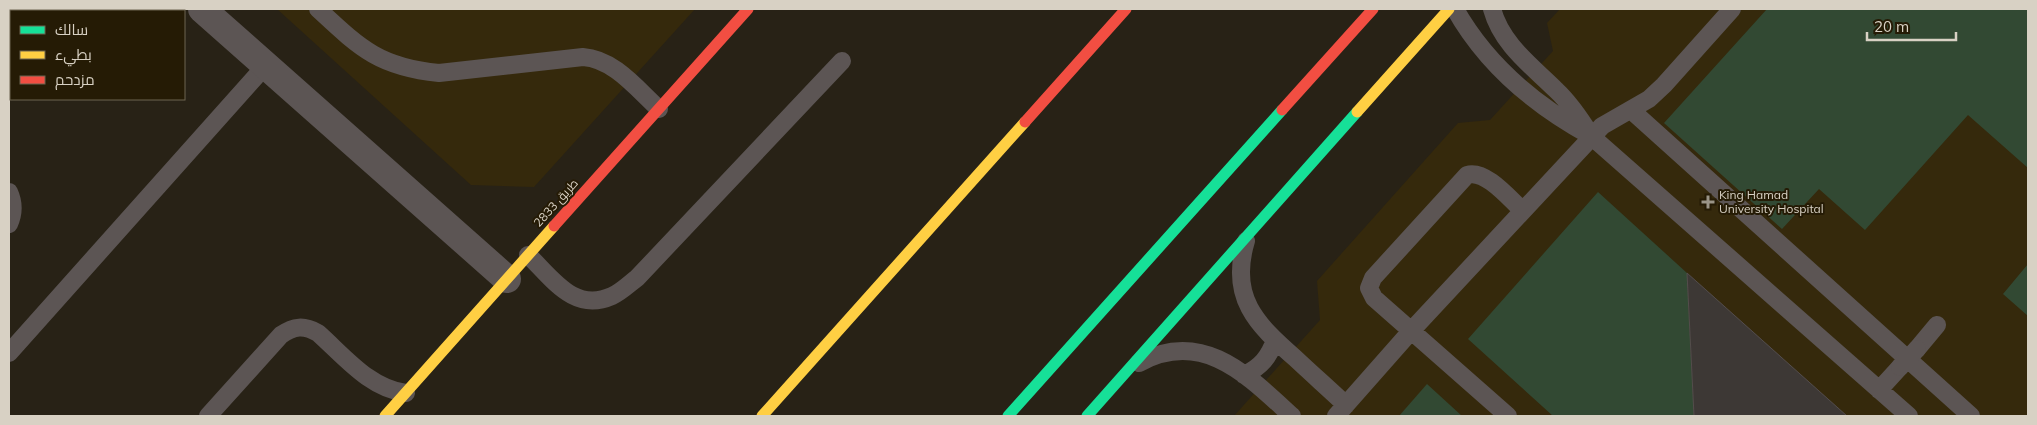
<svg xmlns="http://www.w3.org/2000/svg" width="2037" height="425" font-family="Mulish,Cairo,sans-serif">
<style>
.built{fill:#35290c}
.green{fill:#324933}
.building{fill:#3e3836;stroke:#534d4c;filter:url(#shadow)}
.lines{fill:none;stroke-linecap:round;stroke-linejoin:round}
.lane{stroke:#5c5554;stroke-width:18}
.street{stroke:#5c5554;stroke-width:28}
.fast{stroke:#16e098;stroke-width:11}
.slow{stroke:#ffcf43;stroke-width:11}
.jam{stroke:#f24e42;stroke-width:11}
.lane-bridge{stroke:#5c5554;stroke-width:18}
.poi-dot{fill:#9a9487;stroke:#251b05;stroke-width:2}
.labels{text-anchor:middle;stroke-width:4;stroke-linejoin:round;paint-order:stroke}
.poi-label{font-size:12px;fill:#d8d1c4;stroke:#251b05;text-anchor:start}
.street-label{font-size:12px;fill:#d8d1c4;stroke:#251b05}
</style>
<defs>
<filter id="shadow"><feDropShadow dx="3" dy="5.5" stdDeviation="0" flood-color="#0009"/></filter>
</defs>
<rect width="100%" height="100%" fill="#282216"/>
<!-- built -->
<path class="built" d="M 277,9 L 695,9 L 534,187 L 471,185 Z
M 1560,9 L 2028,9 L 2028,416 L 1234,416 L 1320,320 L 1317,281 L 1458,123 L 1490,120 L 1553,51 L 1547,23 Z"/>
<!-- green -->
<path class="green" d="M 1767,9 L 2028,9 L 2028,168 L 1968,115 L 1865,230 L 1819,189 L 1782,229 L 1664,123 Z
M 1598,192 L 1687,273 L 1694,416 L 1553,416 L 1468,339 Z
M 2028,264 L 2028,316 L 2003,294 Z
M 1427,384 L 1462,416 L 1399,416 Z"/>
<!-- building -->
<path class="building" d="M 1687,273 L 1847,416 L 1694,416 Z"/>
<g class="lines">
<!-- lane -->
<path class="lane" d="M 318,9 C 360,48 379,67 439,73 L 583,57 C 614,59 637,89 659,109
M 1455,9 C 1486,64 1536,106 1591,136 L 1909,416
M 1492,9 C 1502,45 1532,66 1556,90 C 1570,103 1580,118 1590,134
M 34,11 L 36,9
M 9,39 L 11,36
M 1631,110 L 1971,416
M 9,192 C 14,203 14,213 9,224
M 1246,241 C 1229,297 1256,324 1295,358 C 1312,374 1329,389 1346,405
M 528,255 C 553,279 574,313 612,296 C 621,292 629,284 637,278 L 842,61
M 1917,349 L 1937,325
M 9,353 L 266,65
M 1139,363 C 1203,328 1248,376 1292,416
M 1244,375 C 1261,367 1269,357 1275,340
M 1879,390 L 1900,367
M 208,416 L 281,335 C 294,326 304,325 318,333 C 344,356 370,389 406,393
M 1336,416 L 1411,331 L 1602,126 L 1649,99 L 1664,85 L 1732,9
M 1508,416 L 1374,298 L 1369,288 L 1373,278 L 1467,175 C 1485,169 1509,198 1522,210"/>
<!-- street -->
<path class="street" d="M 202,9 L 507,279"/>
<!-- fast -->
<path class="fast" d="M 1008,416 L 1282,110
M 1087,416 L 1357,112"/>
<!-- slow -->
<path class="slow" d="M 1357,112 L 1449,9
M 385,416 L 554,226
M 762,416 L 1025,122"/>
<!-- jam -->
<path class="jam" d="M 1282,110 L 1373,9
M 1025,122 L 1126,9
M 554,226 L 748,9"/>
<!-- lane-bridge -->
<path class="lane-bridge" d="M 1900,367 L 1917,349"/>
</g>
<!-- markers -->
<path class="poi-dot" d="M1705.5 194.5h5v5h5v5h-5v5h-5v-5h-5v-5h5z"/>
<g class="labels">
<!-- poi labels -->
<g class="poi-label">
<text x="1719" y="199">King Hamad<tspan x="1719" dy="14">University Hospital</tspan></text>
</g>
<!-- street labels -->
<g class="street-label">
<text transform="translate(556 203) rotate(-48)" y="4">طريق 2833</text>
</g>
</g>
<!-- border -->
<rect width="2037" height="425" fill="none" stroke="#d8d1c4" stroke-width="20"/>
<!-- legend -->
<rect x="10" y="10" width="175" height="90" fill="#251b05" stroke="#6d6451"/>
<rect x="20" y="26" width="25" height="8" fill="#16e098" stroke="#6d6451"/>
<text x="55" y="35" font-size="15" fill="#d8d1c4">سالك</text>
<rect x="20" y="51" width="25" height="8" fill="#ffcf43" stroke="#6d6451"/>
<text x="55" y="60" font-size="15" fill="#d8d1c4">بطيء</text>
<rect x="20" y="76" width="25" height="8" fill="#f24e42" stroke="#6d6451"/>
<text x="55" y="85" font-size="15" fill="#d8d1c4">مزدحم</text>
<!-- scale -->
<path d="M1867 32v8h89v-8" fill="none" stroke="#d8d1c4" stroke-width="2.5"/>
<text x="1874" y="32" font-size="15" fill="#d8d1c4" stroke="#251b05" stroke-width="4" paint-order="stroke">20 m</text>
</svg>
